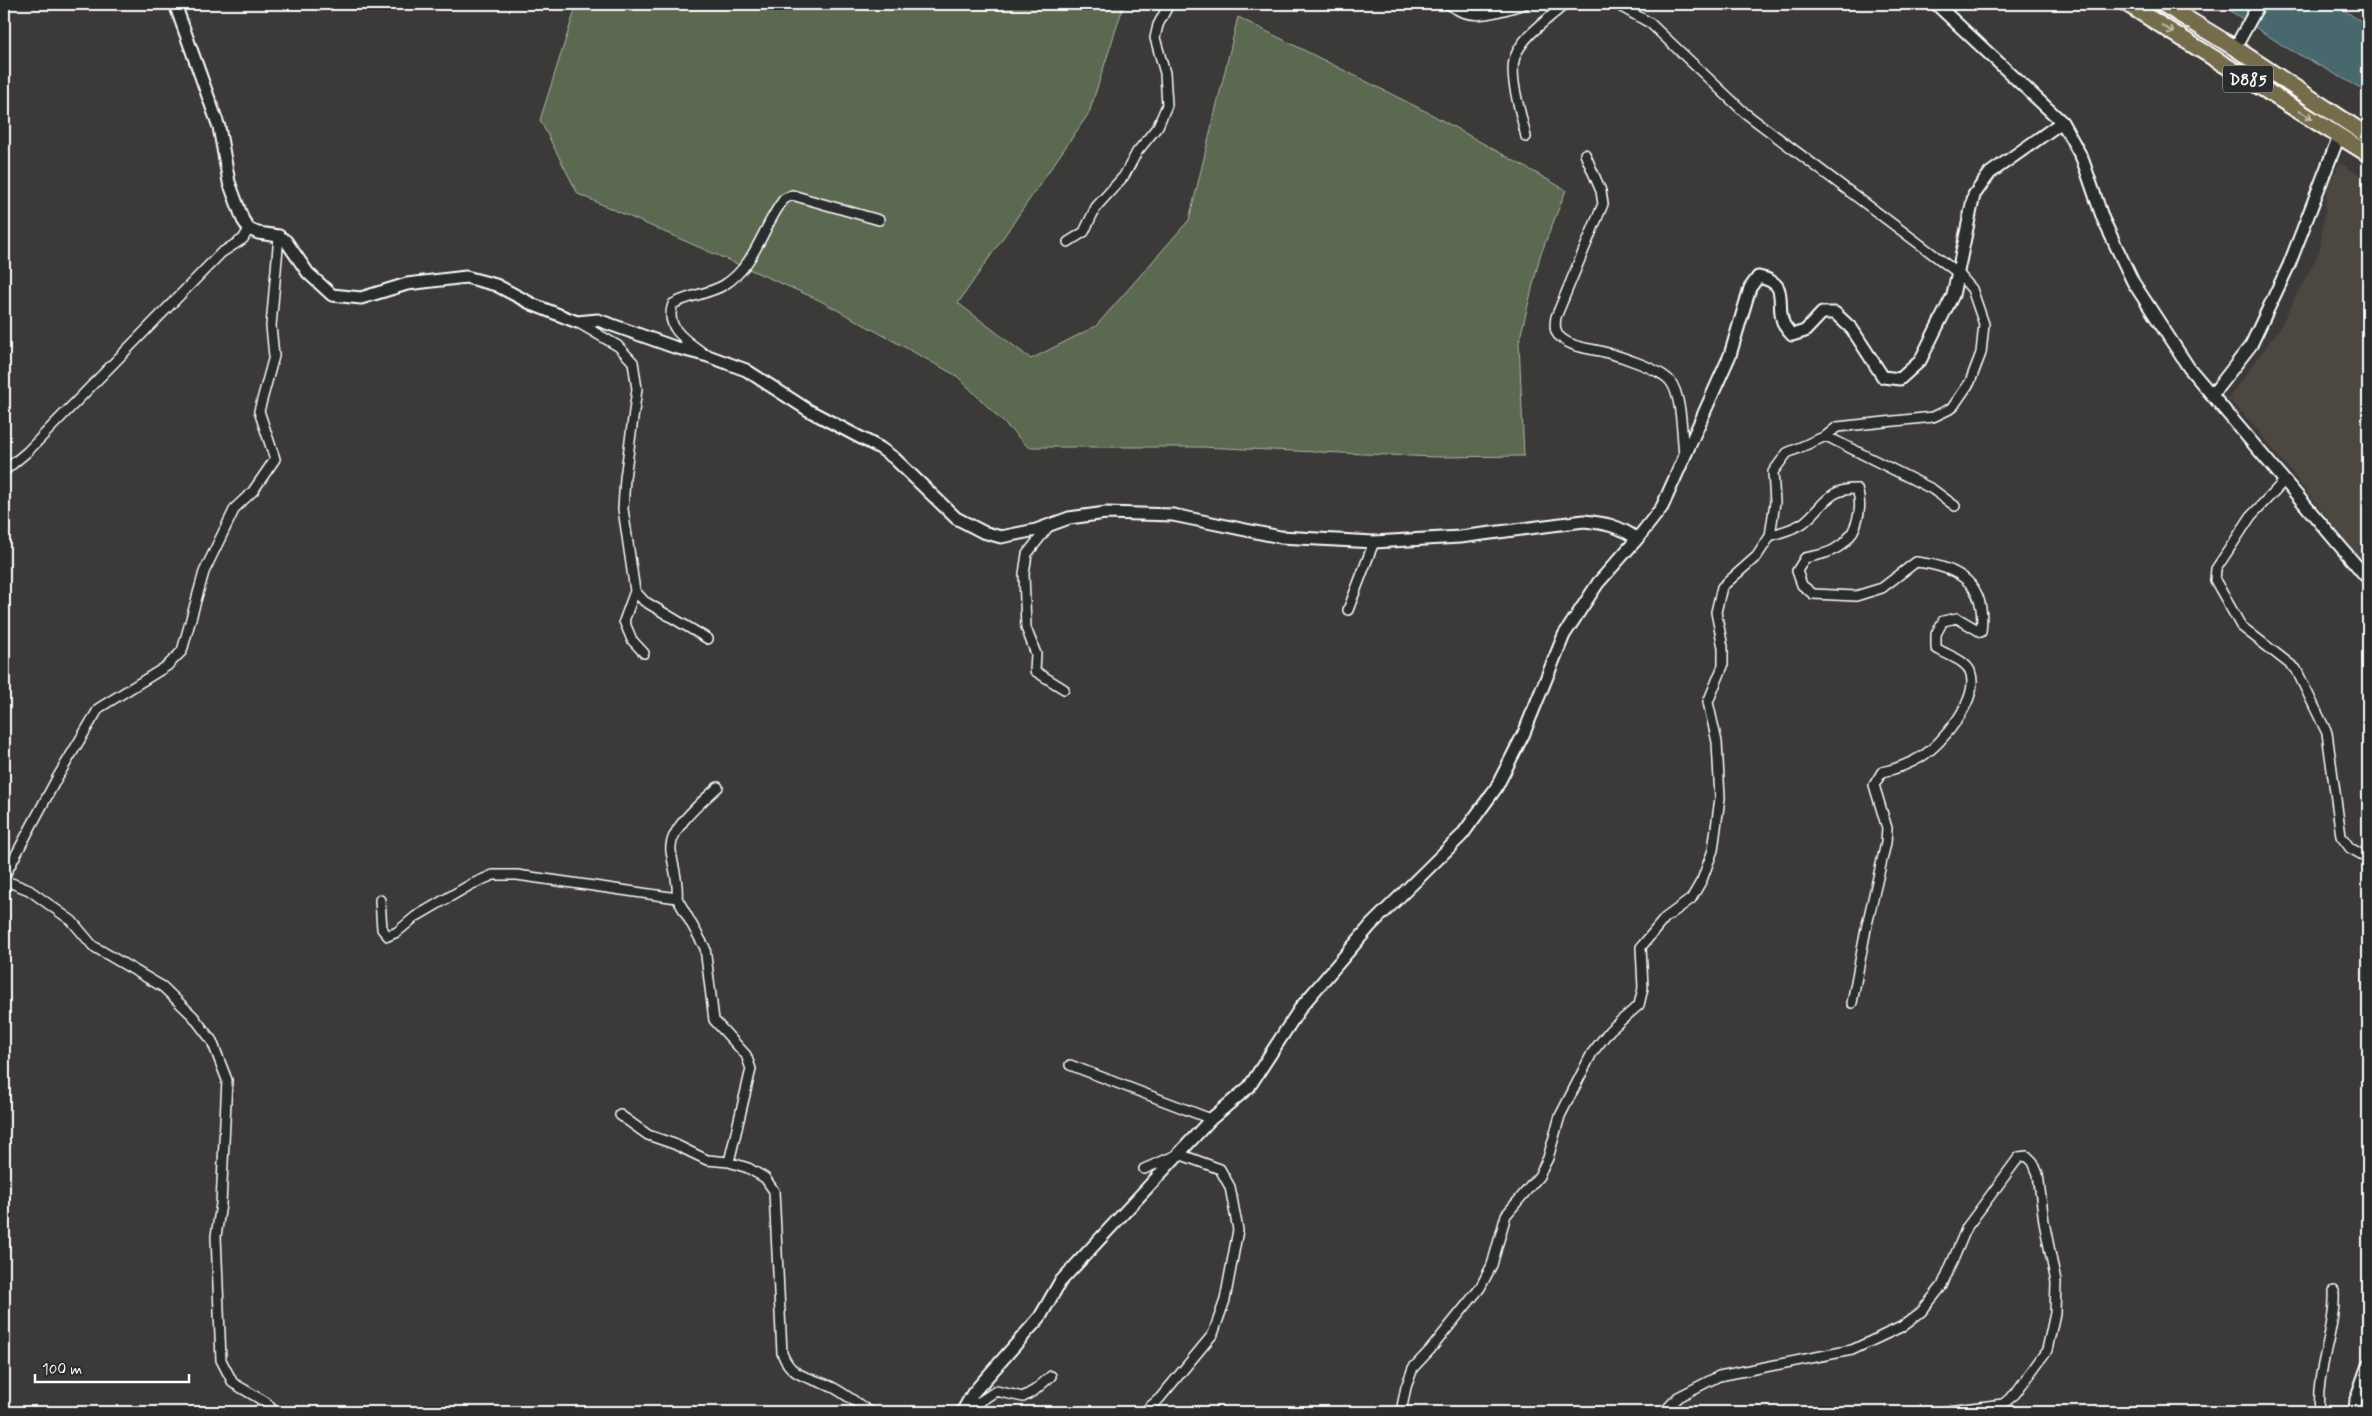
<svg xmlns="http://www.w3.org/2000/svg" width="2372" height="1416" font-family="Mynerve,sans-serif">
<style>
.built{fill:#4d4743}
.green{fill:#5b6951;stroke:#adb4a8}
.water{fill:#4a686e;stroke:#92a4a8}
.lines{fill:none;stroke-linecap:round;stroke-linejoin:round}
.minor-casing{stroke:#fff;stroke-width:12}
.tertiary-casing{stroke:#fff;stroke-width:15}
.trunk-casing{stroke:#fff;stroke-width:19}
.minor{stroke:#2a2d2e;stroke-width:9}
.tertiary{stroke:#2a2d2e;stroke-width:11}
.trunk{stroke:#746c4b;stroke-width:15}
.oneway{stroke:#c0bdae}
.labels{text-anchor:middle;stroke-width:4.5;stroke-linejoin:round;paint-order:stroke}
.shield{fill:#2a2d2e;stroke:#bfc0c0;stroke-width:1}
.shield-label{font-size:16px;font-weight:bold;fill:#fff}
</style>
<rect width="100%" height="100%" fill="#3c3a38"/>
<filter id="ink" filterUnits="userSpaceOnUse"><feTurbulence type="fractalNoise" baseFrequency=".02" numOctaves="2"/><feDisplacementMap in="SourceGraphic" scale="10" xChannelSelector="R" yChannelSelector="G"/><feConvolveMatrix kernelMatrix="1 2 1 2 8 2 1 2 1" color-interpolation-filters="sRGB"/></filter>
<g filter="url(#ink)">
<!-- built -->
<path class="built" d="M 2340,163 L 2368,180 L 2368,569 L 2253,424 L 2228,399 L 2279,329 L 2320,250 L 2328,186 Z"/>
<!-- green -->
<path class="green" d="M 579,4 L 1124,4 L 1089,113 L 958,303 L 1031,359 L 1096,326 L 1189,220 L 1238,17 L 1429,113 L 1566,190 L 1540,256 L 1519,342 L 1524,456 L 1435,457 L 1201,447 L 1028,447 L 957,376 L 819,300 L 578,194 L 540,120 L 575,10 Z"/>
<!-- water -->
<path class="water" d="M 2220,4 L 2335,4 L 2368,26 L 2368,92 L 2285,47 Z"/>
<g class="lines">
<!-- minor casing -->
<g class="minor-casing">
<path id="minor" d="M 1449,4 C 1471,24 1500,11 1525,4
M 2362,4 L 2368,8
M 1526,137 C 1522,116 1508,76 1515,57 C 1523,35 1549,19 1565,4
M 1585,154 L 1601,191 L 1603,204 L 1556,317 C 1555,323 1554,330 1558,335 C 1570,348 1589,348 1604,352 C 1620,356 1660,369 1670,381 C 1682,395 1682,437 1684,456
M 1068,242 L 1084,232 L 1096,207 L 1124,176 L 1137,152 L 1158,126 L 1167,105 L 1165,73 L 1155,38 L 1158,25 L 1169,4
M 577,322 L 618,346 L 633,362 L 637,389 L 625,478 L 623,509 L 635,591 L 624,621 L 632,640 L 644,653
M 703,353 C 686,340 664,328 673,304 C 689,295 709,294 724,285 C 756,265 762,227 784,199 L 792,195 L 879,220
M 1826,436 L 1932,489 L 1955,506
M 4,471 L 27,452 L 221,253 L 243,239 L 249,229
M 2285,480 L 2251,516 L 2216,569 L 2215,580 L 2241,626 L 2296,669 L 2327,733 L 2341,836 L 2350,848 L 2368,858
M 1049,526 L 1027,554 L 1024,574 L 1026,628 L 1036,654 L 1035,671 L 1064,689
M 1770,536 C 1781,532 1794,529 1803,523 C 1824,507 1827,488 1857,489 C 1864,510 1856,538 1835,549 C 1827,554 1815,556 1805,558 L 1797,571 L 1802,585 L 1813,594 L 1856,596 L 1882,588 L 1916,562 C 1960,567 1987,584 1981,632 L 1957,618 L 1943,621 L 1936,634 L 1936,648 C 1946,655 1964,659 1970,671 C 1981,698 1942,744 1921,757 C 1909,764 1896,769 1882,772 L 1874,785 L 1887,828 L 1886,843 L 1866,929 L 1852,1003
M 635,591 L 644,601 L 708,639
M 1348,610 L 1374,542
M 718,787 C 703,801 668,829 671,851 C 673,867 679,882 677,898 L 705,948 L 714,1020 L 746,1055 L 751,1069 L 729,1162
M 4,877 L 57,778 L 99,708 L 167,666 L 182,651 L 204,572 L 235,508 L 253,491 L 275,459 L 259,411 L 274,356 L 271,326 L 279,236
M 4,880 L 29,890 L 72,921 L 93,946 L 163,987 L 193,1016 L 212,1041 L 227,1080 L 221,1204 L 216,1236 L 221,1360 L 233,1383 L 267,1403 L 274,1412
M 380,900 L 382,929 L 388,936 L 397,932 L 415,917 L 470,885 L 493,875 L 517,875 L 677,898
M 1070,1065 L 1211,1119
M 620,1115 L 648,1135 L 674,1144 L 707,1160 L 729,1162 L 748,1168 L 765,1178 L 774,1191 L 782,1353 C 792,1380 811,1376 834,1388 C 847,1395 858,1404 870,1412
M 965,1407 L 973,1406 L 996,1391 L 1023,1397 L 1035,1390 L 1051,1376
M 1144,1412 L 1160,1398 L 1213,1334 L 1225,1300 L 1238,1230 L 1230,1187 L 1220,1169 L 1179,1154 L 1144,1169
M 1401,1412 L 1406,1387 L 1413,1368 L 1430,1350 L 1480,1288 L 1492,1265 L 1506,1215 L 1539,1176 L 1548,1158 L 1560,1116 L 1592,1053 L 1610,1030 L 1639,1005 L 1643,988 L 1641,947 L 1665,918 L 1691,899 L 1702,880 L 1713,850 L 1720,798 L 1717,742 L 1708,702 L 1723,666 L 1723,647 L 1716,612 L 1722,587 L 1757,556 L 1770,536 L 1775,502 L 1773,472 L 1787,453 L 1826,436 L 1837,427 L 1933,417 L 1952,408 L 1970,382 L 1981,353 L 1984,324 L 1972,289 L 1958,273 L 1745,113 L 1650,23 L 1616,4
M 1664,1412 L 1678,1397 L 1719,1376 L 1852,1350 L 1901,1327 L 1921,1312 L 1942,1286 L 1967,1227 L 2019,1157 L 2027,1156 L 2033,1162 L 2038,1174 L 2044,1222 L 2056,1282 L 2055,1313 L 2047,1350 L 2015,1394 L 2003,1404 L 1941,1412
M 2319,1412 C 2315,1371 2336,1332 2334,1291"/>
</g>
<!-- tertiary casing -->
<g class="tertiary-casing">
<path id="tertiary" d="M 175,4 L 219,127 L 229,182 L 243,220 L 249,229 L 258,233 L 279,236 L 286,241 L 308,273 L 332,295 L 361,298 L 407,284 L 466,277 L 496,285 L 534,305 L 577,322 L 598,320 L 674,347 L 708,356 L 746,370 L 808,410 L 880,448 L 894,458 L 956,518 L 983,532 L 1001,537 L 1036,530 L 1069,518 L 1106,513 L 1173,515 L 1280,537 L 1374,542 L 1460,537 L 1584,521 C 1605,523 1620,526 1637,539
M 1936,4 L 2062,122 L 2082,158 L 2103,219 L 2133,282 L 2189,368 L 2368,579
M 2235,48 L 2259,4
M 2212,395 L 2251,345 L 2289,265 L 2339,136
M 962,1412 L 973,1393 L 1040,1317 L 1060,1282 L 1211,1119 L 1249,1087 L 1301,1007 L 1371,925 L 1462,835 L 1496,788 L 1524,733 L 1564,635 L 1598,583 L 1637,539 L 1662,507 L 1730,355 L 1750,288 L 1758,277 C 1792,283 1774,303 1784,325 C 1786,328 1789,332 1792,335 L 1805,331 L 1822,313 L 1835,313 L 1852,329 L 1883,377 L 1900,379 L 1920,361 L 1953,295 L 1974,195 L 1990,173 L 2062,122
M 2355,1412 L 2356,1399 L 2368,1365"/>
</g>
<!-- trunk casing -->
<g class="trunk-casing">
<path id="trunk" d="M 2127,4 L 2368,154
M 2163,4 L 2235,48 L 2368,136"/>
</g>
<!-- minor -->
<use href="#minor" class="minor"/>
<!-- tertiary -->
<use href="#tertiary" class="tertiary"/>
<!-- trunk -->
<use href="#trunk" class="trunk"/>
</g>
<!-- one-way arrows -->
<defs><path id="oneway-shaft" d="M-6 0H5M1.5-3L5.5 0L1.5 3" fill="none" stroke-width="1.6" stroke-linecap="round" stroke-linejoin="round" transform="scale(1.25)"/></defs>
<g class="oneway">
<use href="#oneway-shaft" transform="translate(2168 29) rotate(32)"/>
<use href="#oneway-shaft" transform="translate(2306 115) rotate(32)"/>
</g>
</g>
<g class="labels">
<!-- shield labels -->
<rect class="shield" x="2223" y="65.5" width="50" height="27" rx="4"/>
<g class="shield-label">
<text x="2248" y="85">D885</text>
</g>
</g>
<!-- margin -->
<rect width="2372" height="1416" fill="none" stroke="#2a2d2e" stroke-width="20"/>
<rect x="10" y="10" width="2352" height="1396" fill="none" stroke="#fff" stroke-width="2" filter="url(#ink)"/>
<!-- scale -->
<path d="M35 1374v8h154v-8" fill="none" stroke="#ffffff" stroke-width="2.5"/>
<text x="42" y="1374" font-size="15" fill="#ffffff" stroke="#2a2d2e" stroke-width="4" paint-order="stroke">100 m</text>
</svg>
